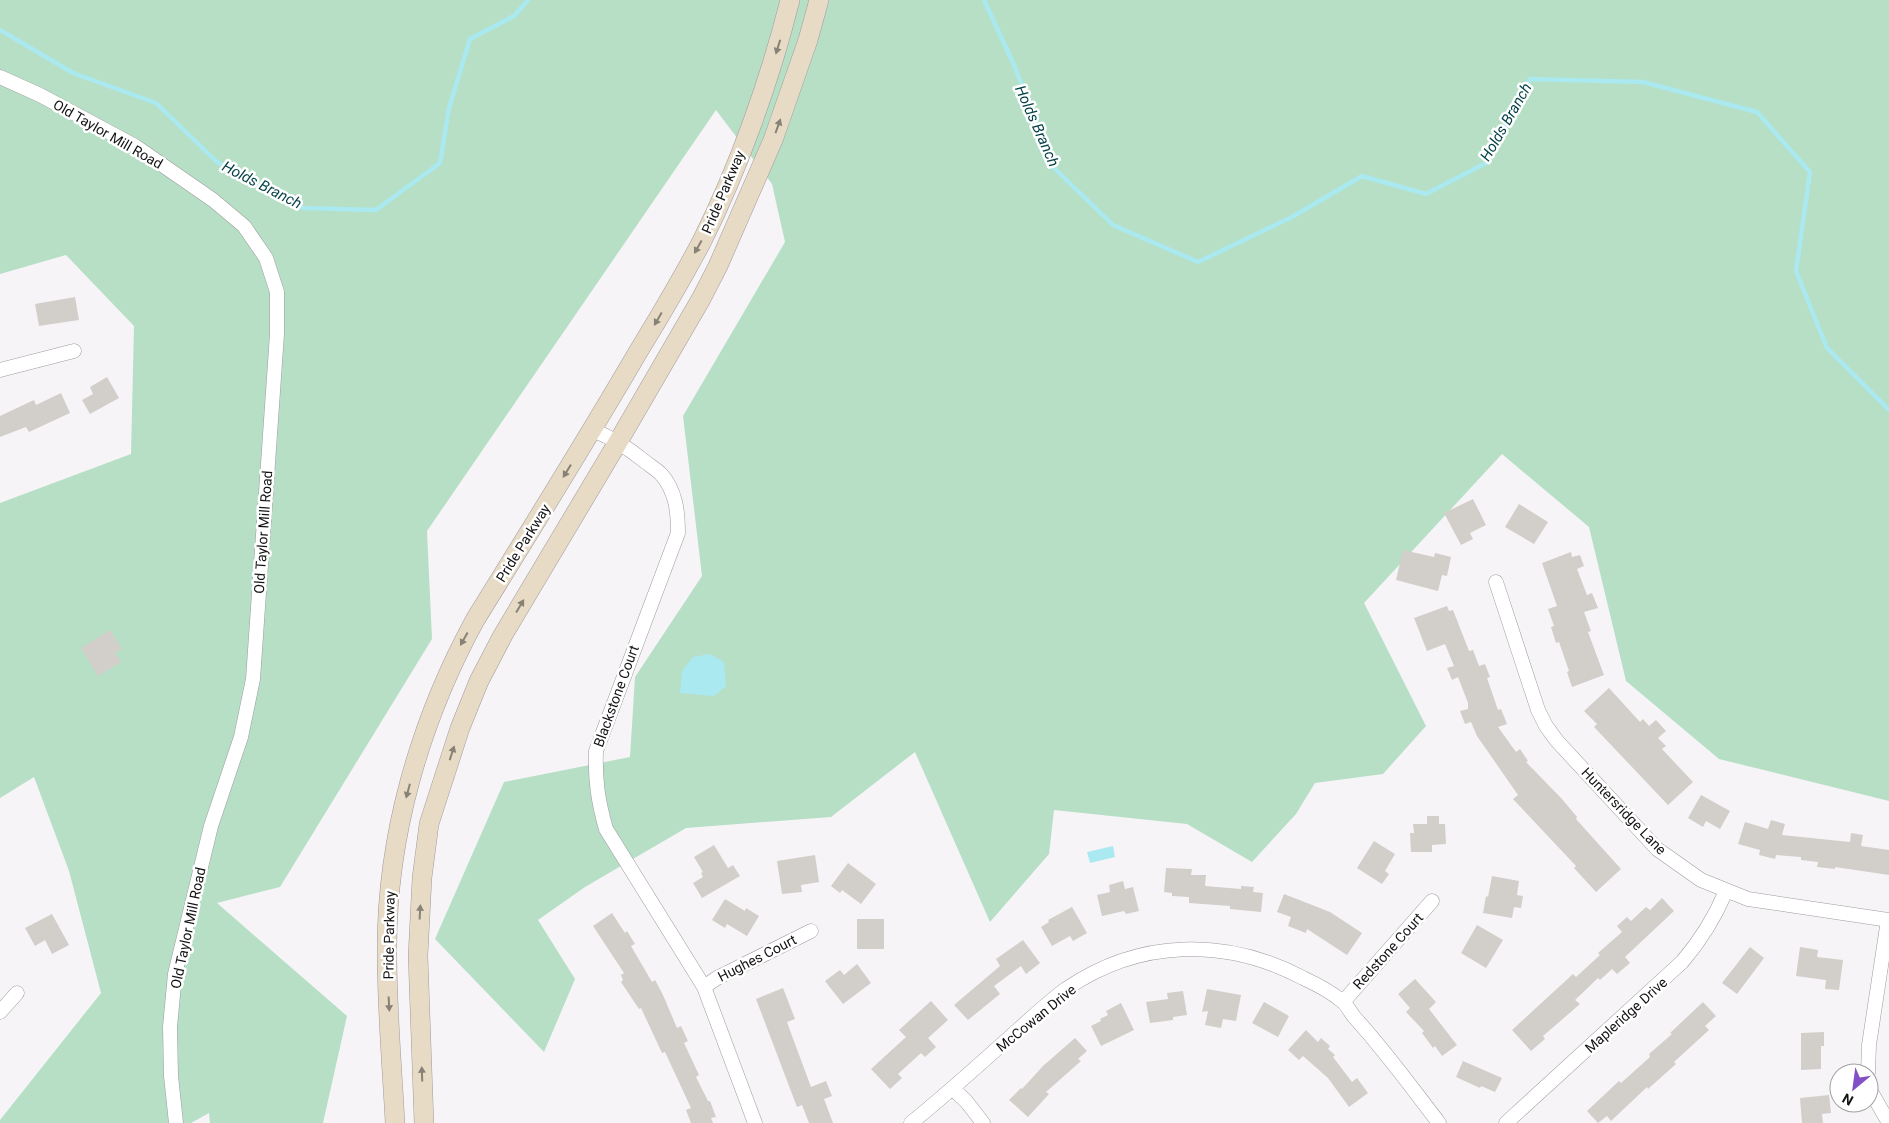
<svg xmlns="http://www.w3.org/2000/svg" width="1889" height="1123" font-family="Roboto,sans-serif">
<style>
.green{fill:#b6dfc6}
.water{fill:#aae9f0}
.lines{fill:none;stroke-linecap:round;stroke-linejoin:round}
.stream{stroke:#aae9f0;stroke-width:4.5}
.building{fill:#d2ceca}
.minor-casing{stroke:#9e9b9f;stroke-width:15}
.secondary-casing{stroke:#9e9b9f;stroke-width:20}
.minor{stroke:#fff;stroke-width:14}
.secondary{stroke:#e7dbc5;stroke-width:19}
.oneway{fill:#888175}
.labels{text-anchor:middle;stroke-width:5;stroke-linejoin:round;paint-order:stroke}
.street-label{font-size:14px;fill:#141314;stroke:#fff}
.water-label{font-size:15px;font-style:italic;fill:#023f45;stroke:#fff}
</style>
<rect width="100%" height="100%" fill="#f7f4f8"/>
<!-- green -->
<path class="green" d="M 0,0 L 1889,0 L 1889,801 L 1719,759 L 1626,681 L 1589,527 L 1502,454 L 1364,603 L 1426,726 L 1383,774 L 1315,783 L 1296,814 L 1252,862 L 1187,824 L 1054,810 L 1049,854 L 990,922 L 915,752 L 831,817 L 686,828 L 585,887 L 538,920 L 575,979 L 544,1052 L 435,939 L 504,782 L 630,757 L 635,677 L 702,576 L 683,416 L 785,242 L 772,184 L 716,110 L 427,531 L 432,639 L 280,887 L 217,903 L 347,1016 L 323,1123 L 210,1123 L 209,1113 L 191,1123 L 0,1123 L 0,1120 L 101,993 L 69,871 L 34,777 L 0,798 L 0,503 L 131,454 L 134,326 L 66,255 L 0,274 Z"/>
<!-- water -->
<path class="water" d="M 710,654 L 724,662 L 726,686 L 714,696 L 680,693 L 682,671 L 693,657 Z
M 1113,846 L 1115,857 L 1090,863 L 1087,852 Z"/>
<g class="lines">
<!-- stream -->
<path class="stream" d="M 984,0 L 1014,65 L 1054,168 L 1113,225 L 1198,262 L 1292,217 L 1362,176 L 1426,194 L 1486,163 L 1530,79 L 1643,82 L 1757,112 L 1810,172 L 1796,271 L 1827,348 L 1889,410
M 0,30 L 73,73 L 156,103 L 217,162 L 303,208 L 376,210 L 440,163 L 449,108 L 470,39 L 514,16 L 528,0"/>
</g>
<!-- building -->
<path class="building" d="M 75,297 L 79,320 L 39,326 L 35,304 Z
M 107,377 L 119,398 L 90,414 L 82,400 L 93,394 L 90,387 Z
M 61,393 L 70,413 L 29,432 L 26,427 L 0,437 L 0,416 L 34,400 L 36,405 Z
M 1473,499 L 1486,525 L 1470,533 L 1473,539 L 1461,545 L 1444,513 Z
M 1519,504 L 1548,522 L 1534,544 L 1505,527 Z
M 1403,550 L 1434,557 L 1435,553 L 1451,557 L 1447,576 L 1442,575 L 1438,591 L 1396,580 Z
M 1571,552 L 1572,557 L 1580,555 L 1584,566 L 1577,569 L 1587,595 L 1592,593 L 1598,608 L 1584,612 L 1591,631 L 1588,632 L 1604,675 L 1572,687 L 1567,672 L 1569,671 L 1559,642 L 1556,643 L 1551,627 L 1554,626 L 1548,609 L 1557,606 L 1542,563 Z
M 1447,606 L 1449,611 L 1453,610 L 1469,651 L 1473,650 L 1479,666 L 1485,664 L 1490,677 L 1487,678 L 1498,710 L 1501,709 L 1507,724 L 1498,727 L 1516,752 L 1520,749 L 1528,761 L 1526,762 L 1562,799 L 1577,817 L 1576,819 L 1621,869 L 1596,892 L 1574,868 L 1576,866 L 1513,799 L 1518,795 L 1477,736 L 1471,722 L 1465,724 L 1460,711 L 1468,709 L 1468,703 L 1458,677 L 1452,680 L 1447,668 L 1454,666 L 1445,644 L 1427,651 L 1414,618 Z
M 110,630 L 122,649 L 115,653 L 121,662 L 98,676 L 81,648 Z
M 1609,688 L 1640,722 L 1643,719 L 1649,726 L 1656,720 L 1666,731 L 1658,738 L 1666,746 L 1662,749 L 1693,782 L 1668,805 L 1594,727 L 1597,724 L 1584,711 Z
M 1701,795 L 1730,811 L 1720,829 L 1706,821 L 1703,827 L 1688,818 Z
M 1427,816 L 1439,816 L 1439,824 L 1445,824 L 1446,844 L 1432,845 L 1432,852 L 1411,852 L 1410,833 L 1414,833 L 1413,824 L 1427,824 Z
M 1771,820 L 1785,824 L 1782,835 L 1850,842 L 1851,833 L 1863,835 L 1861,846 L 1889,850 L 1889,875 L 1835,867 L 1835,869 L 1817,867 L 1818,862 L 1801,860 L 1801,857 L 1776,855 L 1775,859 L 1759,855 L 1760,850 L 1738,844 L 1745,822 L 1768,829 Z
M 1374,841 L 1395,854 L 1385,871 L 1389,874 L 1382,884 L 1357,868 Z
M 714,845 L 728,868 L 733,865 L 740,876 L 702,898 L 693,883 L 703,877 L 701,873 L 703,872 L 694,857 Z
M 815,855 L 819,882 L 801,885 L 802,892 L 782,894 L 777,861 Z
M 848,863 L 876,884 L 861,904 L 842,890 L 840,893 L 831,886 Z
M 1166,868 L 1192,869 L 1191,875 L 1206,875 L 1205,886 L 1241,889 L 1241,886 L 1254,887 L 1253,892 L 1263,893 L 1261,912 L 1230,909 L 1230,906 L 1189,903 L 1189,897 L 1172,896 L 1172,893 L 1164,892 Z
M 1492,876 L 1519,881 L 1517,895 L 1523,896 L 1521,908 L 1514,907 L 1512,918 L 1483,913 L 1486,896 L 1488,897 Z
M 1123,881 L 1125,889 L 1133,887 L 1139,911 L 1126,914 L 1124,911 L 1102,916 L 1097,895 L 1110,892 L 1109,885 Z
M 1284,894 L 1330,912 L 1362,933 L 1347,955 L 1307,929 L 1306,933 L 1288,926 L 1291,917 L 1277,912 Z
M 1662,898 L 1674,911 L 1625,957 L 1630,963 L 1617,974 L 1612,969 L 1600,980 L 1598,978 L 1575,1000 L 1580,1004 L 1543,1036 L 1545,1039 L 1531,1051 L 1512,1030 L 1573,974 L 1576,977 L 1600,955 L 1598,953 L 1622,932 L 1617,926 L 1627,917 L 1631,921 L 1646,907 L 1650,910 Z
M 725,899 L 745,911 L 746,908 L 759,916 L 747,936 L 727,924 L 725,928 L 712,920 Z
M 1072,907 L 1087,933 L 1073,941 L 1070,936 L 1052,946 L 1041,927 L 1049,922 L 1048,920 Z
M 612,913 L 625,933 L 627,931 L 635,944 L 631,946 L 652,982 L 655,980 L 663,995 L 677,1028 L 681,1026 L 688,1041 L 684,1043 L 699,1075 L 696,1077 L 708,1101 L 710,1101 L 716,1117 L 711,1118 L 713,1123 L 691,1123 L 686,1110 L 691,1108 L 665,1052 L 662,1053 L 641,1008 L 639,1009 L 621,982 L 623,980 L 621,975 L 624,973 L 593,926 Z
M 52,914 L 69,945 L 52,954 L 45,940 L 35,946 L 25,928 Z
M 857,919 L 884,919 L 884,949 L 857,949 Z
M 1477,925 L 1503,940 L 1486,968 L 1461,953 Z
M 1023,940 L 1040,963 L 1026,974 L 1021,966 L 994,986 L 1000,994 L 968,1020 L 954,1005 L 1000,966 L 996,959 Z
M 1750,947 L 1764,958 L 1737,994 L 1722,983 Z
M 1800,947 L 1818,950 L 1817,957 L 1843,960 L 1839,990 L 1825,989 L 1826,980 L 1796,976 Z
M 857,964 L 871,983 L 843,1004 L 825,981 L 840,970 L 844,975 Z
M 1415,979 L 1436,1002 L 1429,1009 L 1457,1045 L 1442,1056 L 1435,1046 L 1433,1048 L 1422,1033 L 1424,1031 L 1406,1012 L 1410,1008 L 1398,994 Z
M 783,988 L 795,1019 L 787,1022 L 795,1044 L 811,1087 L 826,1081 L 832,1096 L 824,1099 L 833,1123 L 809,1123 L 802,1105 L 797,1107 L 756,999 Z
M 1207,989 L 1241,995 L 1236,1021 L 1223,1019 L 1221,1028 L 1205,1025 L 1208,1011 L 1202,1012 Z
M 1183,991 L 1187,1015 L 1173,1017 L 1173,1020 L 1150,1023 L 1146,1002 L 1168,999 L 1167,993 Z
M 931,1001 L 948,1020 L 928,1038 L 936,1047 L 925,1057 L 921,1053 L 898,1074 L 902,1078 L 890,1089 L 871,1069 L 906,1037 L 899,1030 Z
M 1264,1002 L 1289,1016 L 1278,1037 L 1252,1023 Z
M 1703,1002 L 1716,1016 L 1705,1026 L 1709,1030 L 1674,1062 L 1676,1064 L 1648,1089 L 1647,1087 L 1611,1121 L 1607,1116 L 1598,1123 L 1587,1111 L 1619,1081 L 1621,1083 L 1650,1057 L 1649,1054 L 1672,1034 L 1670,1033 Z
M 1121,1003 L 1134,1030 L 1101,1046 L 1091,1026 L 1101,1021 L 1100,1019 L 1108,1015 L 1106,1011 Z
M 1306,1030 L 1318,1042 L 1321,1038 L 1330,1046 L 1328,1049 L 1335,1055 L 1333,1057 L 1352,1082 L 1357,1078 L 1368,1093 L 1349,1107 L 1328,1078 L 1303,1056 L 1299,1060 L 1288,1050 Z
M 1824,1032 L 1824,1046 L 1821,1046 L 1821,1069 L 1801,1070 L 1801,1033 Z
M 1075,1038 L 1087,1051 L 1078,1059 L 1081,1061 L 1046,1092 L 1049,1094 L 1028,1117 L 1009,1100 L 1021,1088 L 1022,1089 L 1043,1066 Z
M 1463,1061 L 1502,1078 L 1495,1092 L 1481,1086 L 1480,1088 L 1456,1077 Z
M 1829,1095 L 1831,1113 L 1822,1114 L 1823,1123 L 1802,1123 L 1800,1098 Z"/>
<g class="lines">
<!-- minor casing -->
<g class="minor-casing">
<path id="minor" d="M 0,77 L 40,95 L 135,146 L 213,200 L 244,226 L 266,258 L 277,292 L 277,334 L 253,679 L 241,737 L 211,826 L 175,974 L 170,1027 L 171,1076 L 176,1123
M 0,370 L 74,351
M 593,430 C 612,438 627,447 643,460 C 649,465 656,469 661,474 C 676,491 678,512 678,533 L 596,751 C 595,780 598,801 606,829 L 704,987 L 755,1123
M 1496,582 L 1538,710 L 1546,726 L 1557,741 L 1657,849 L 1701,880 L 1748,899 L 1889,920
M 704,987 L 717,978 L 811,931
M 1343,1002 L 1432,901
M 0,1012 L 17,993
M 1868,1073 L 1869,1045 L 1888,920
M 1869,1081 L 1870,1090 L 1889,1123
M 953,1089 L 966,1101 L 983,1123
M 911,1123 C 942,1098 971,1072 1000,1046 C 1022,1027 1043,1006 1066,989 C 1139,939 1226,937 1303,978 C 1316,984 1331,992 1342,1001 C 1348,1006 1351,1014 1356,1019 C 1386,1052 1412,1088 1439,1123
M 1506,1123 L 1682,962 C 1701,940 1715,917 1726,891"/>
</g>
<!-- secondary casing -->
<g class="secondary-casing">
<path id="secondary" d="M 395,1123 C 392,1066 387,1010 387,953 C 386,837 420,721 475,620 C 530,531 585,443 638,352 C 660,316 682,279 702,241 C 739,167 770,80 790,0
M 424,1123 L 418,956 L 422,878 L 429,824 L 460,728 L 479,681 L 503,635 L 618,442 L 701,299 L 718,266 L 773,140 L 808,40 L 819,0"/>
</g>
<!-- minor -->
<use href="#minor" class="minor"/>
<!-- secondary -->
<use href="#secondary" class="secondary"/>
</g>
<!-- one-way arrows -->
<defs><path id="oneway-solid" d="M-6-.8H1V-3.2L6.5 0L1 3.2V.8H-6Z" transform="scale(1.25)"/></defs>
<g class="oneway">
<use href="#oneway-solid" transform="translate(778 47) rotate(107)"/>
<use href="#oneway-solid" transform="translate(778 126) rotate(-70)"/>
<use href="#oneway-solid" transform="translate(698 247) rotate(119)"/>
<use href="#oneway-solid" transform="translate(658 319) rotate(120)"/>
<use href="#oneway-solid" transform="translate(567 471) rotate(122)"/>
<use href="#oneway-solid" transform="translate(520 606) rotate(-59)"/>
<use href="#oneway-solid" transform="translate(464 639) rotate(119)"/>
<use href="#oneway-solid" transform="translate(452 753) rotate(-72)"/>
<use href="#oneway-solid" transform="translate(408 791) rotate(105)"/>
<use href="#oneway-solid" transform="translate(420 912) rotate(-87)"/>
<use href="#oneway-solid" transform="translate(389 1004) rotate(87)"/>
<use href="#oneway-solid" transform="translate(422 1074) rotate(-92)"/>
</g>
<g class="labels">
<!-- street labels -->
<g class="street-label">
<text transform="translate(108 134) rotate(30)" y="5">Old Taylor Mill Road</text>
<text transform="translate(723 192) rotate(-67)" y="5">Pride Parkway</text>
<text transform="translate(263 532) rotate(-86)" y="5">Old Taylor Mill Road</text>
<text transform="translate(523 543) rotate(-58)" y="5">Pride Parkway</text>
<text transform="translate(616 696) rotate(-70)" y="5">Blackstone Court</text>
<text transform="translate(1624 811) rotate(46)" y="5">Huntersridge Lane</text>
<text transform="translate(188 928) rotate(-78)" y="5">Old Taylor Mill Road</text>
<text transform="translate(389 935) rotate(-89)" y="5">Pride Parkway</text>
<text transform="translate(1388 951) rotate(-48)" y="5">Redstone Court</text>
<text transform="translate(757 958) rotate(-27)" y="5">Hughes Court</text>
<text transform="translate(1626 1015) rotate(-42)" y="5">Mapleridge Drive</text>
<text transform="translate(1036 1018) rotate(-39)" y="5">McCowan Drive</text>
</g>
<!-- water labels -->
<g class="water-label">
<text transform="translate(1506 122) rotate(-60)" y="5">Holds Branch</text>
<text transform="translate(1037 126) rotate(66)" y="5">Holds Branch</text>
<text transform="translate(262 185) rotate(27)" y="5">Holds Branch</text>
</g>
</g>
<!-- north arrow -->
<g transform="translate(1854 1088) rotate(209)"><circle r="24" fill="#ffffff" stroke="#a1a1a1"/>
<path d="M0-4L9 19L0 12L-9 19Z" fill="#834fc7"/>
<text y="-8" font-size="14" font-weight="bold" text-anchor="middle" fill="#141314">N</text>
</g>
</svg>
